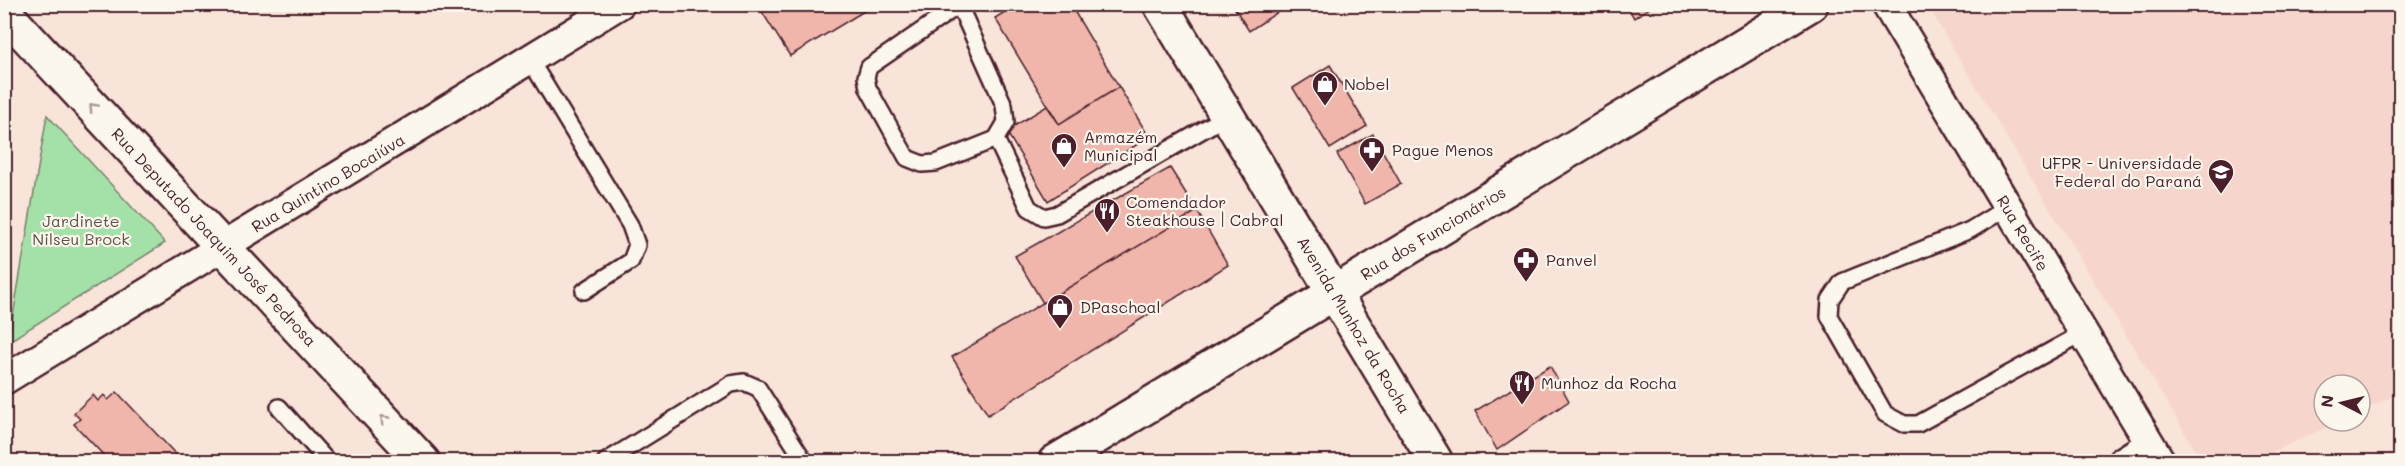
<svg xmlns="http://www.w3.org/2000/svg" width="2405" height="466" font-family="Mali,sans-serif">
<style>
.built{fill:#f6d6cc}
.green{fill:#a4e1a8;stroke:#77806a;stroke-width:1.5}
.building{fill:#f0b6ac;stroke:#4a1f2b;stroke-width:1.5}
.lines{fill:none;stroke-linecap:round;stroke-linejoin:round}
.lane-casing{stroke:#4a1f2b;stroke-width:20}
.street-casing{stroke:#4a1f2b;stroke-width:33}
.secondary-casing{stroke:#4a1f2b;stroke-width:38}
.primary-casing{stroke:#4a1f2b;stroke-width:38}
.lane{stroke:#fbf7ec;stroke-width:15}
.street{stroke:#fbf7ec;stroke-width:28}
.secondary{stroke:#fbf7ec;stroke-width:33}
.primary{stroke:#fbf7ec;stroke-width:33}
.oneway{stroke:#ab9695}
.labels{text-anchor:middle;stroke-width:4.5;stroke-linejoin:round;paint-order:stroke}
.poi-label{font-size:16px;fill:#4a1f2b;stroke:#fbf7ec;text-anchor:start}
.street-label{font-size:16px;fill:#4a1f2b;stroke:#fbf7ec}
.park-label{font-size:16px;fill:#60504a;stroke:#fbf7ec}
</style>
<rect width="100%" height="100%" fill="#f8e4d9"/>
<filter id="ink" filterUnits="userSpaceOnUse"><feTurbulence type="fractalNoise" baseFrequency=".0167" numOctaves="2"/><feDisplacementMap in="SourceGraphic" scale="12" xChannelSelector="R" yChannelSelector="G"/><feConvolveMatrix kernelMatrix="1 2 1 2 8 2 1 2 1" color-interpolation-filters="sRGB"/></filter>
<g filter="url(#ink)">
<!-- built -->
<path class="built" d="M 1927,5 L 2400,5 L 2400,393 L 2360,412 L 2360,385 L 2324,385 L 2324,421 L 2340,421 L 2253,461 L 2202,461 Z"/>
<!-- green -->
<path class="green" d="M 47,115 L 165,243 L 8,342 L 13,316 Z"/>
<!-- building -->
<path class="building" d="M 757,4 L 873,4 L 874,5 L 790,56 Z
M 1018,4 L 1070,4 L 1119,87 L 1059,124 L 995,18 Z
M 1232,4 L 1290,4 L 1249,31 Z
M 1626,4 L 1656,4 L 1634,18 Z
M 1330,65 L 1367,126 L 1330,149 L 1293,88 Z
M 1119,87 L 1149,137 L 1048,201 L 1006,131 L 1047,106 L 1059,124 Z
M 1373,134 L 1401,184 L 1365,204 L 1337,154 Z
M 1170,168 L 1197,211 L 1043,303 L 1015,256 Z
M 1197,211 L 1228,265 L 988,415 L 952,357 Z
M 1550,366 L 1569,401 L 1497,450 L 1475,411 Z
M 117,392 L 183,462 L 110,462 L 74,424 L 80,419 L 74,413 L 93,395 L 98,401 L 104,395 L 108,400 Z"/>
<g class="lines">
<!-- lane casing -->
<g class="lane-casing">
<path id="lane" d="M 959,5 L 1004,105 L 1006,122 L 996,139 L 936,163 L 922,164 L 907,158 L 868,88 L 866,77 L 869,67 L 959,5 L 961,4
M 530,60 L 630,225 L 637,245 L 631,261 L 584,291
M 996,139 L 1029,208 L 1044,217 L 1057,214 L 1227,116
M 2008,207 L 1970,230 L 1842,282 L 1830,300 L 1829,316 L 1885,414 L 1904,424 L 1918,424 L 2083,333
M 279,407 L 328,462
M 605,462 L 731,384 L 744,382 L 758,388 L 805,462"/>
</g>
<!-- street casing -->
<g class="street-casing">
<path id="street" d="M 1886,4 L 2161,462
M 4,380 L 620,4
M 2122,462 L 2150,444"/>
</g>
<!-- secondary casing -->
<g class="secondary-casing">
<path id="secondary" d="M 1160,4 L 1436,462
M 1055,462 L 1811,4"/>
</g>
<!-- primary casing -->
<g class="primary-casing">
<path id="primary" d="M 4,12 L 423,462"/>
</g>
<!-- lane -->
<use href="#lane" class="lane"/>
<!-- street -->
<use href="#street" class="street"/>
<!-- secondary -->
<use href="#secondary" class="secondary"/>
<!-- primary -->
<use href="#primary" class="primary"/>
</g>
<!-- one-way arrows -->
<defs><path id="oneway-chevron" d="M-2-3.5L2.5 0L-2 3.5" fill="none" stroke-width="1.6" stroke-linecap="round" stroke-linejoin="round" transform="scale(1.5)"/></defs>
<g class="oneway">
<use href="#oneway-chevron" transform="translate(93 107) rotate(-133)"/>
<use href="#oneway-chevron" transform="translate(384 419) rotate(-133)"/>
</g>
</g>
<!-- icons -->
<defs>
<g id="shop-pin" transform="scale(1.35)"><path d="M0 17L-7.5 6A9.5 9.5 0 1 1 7.5 6Z" fill="#4a1f2b" stroke="#fbf7ec"/><path d="M-5-2.5h2.3a2.7 3.5 0 0 1 5.4 0H5L5.5 6h-11ZM-1.5-2.5h3a1.5 2.3 0 0 0-3 0Z" fill="#fff"/></g>
<g id="pharmacy-pin" transform="scale(1.35)"><path d="M0 17L-7.5 6A9.5 9.5 0 1 1 7.5 6Z" fill="#4a1f2b" stroke="#fbf7ec"/><path d="M-2-6h4v4h4v4h-4v4h-4v-4h-4v-4h4Z" fill="#fff"/></g>
<g id="university-pin" transform="scale(1.35)"><path d="M0 17L-7.5 6A9.5 9.5 0 1 1 7.5 6Z" fill="#4a1f2b" stroke="#fbf7ec"/><path d="M0-5L7-2L0 1L-7-2ZM-4 1L0 2.5L4 1V4Q0 6-4 4Z" fill="#fff"/></g>
<g id="restaurant-pin" transform="scale(1.35)"><path d="M0 17L-7.5 6A9.5 9.5 0 1 1 7.5 6Z" fill="#4a1f2b" stroke="#fbf7ec"/><path d="M-5-6h1v4h1v-4h1v4h1v-4h1v5L-1.5 .5V6h-2V.5L-5-1ZM5-6V6H3V1.5H1.5Q1.5-4 5-6Z" fill="#fff"/></g>
</defs>
<g fill-rule="evenodd">
<use href="#shop-pin" x="1325" y="84"/>
<use href="#shop-pin" x="1064" y="146"/>
<use href="#pharmacy-pin" x="1372" y="150"/>
<use href="#university-pin" x="2221" y="172"/>
<use href="#restaurant-pin" x="1107" y="211"/>
<use href="#pharmacy-pin" x="1526" y="260"/>
<use href="#shop-pin" x="1060" y="307"/>
<use href="#restaurant-pin" x="1522" y="383"/>
</g>
<g class="labels">
<!-- poi labels -->
<g class="poi-label">
<text x="1344" y="90">Nobel</text>
<text x="1084" y="143">Armazém<tspan x="1084" dy="18">Municipal</tspan></text>
<text x="1392" y="156">Pague Menos</text>
<text x="2202" y="169" text-anchor="end">UFPR - Universidade<tspan x="2202" dy="18">Federal do Paraná</tspan></text>
<text x="1126" y="208">Comendador<tspan x="1126" dy="18">Steakhouse | Cabral</tspan></text>
<text x="1546" y="266">Panvel</text>
<text x="1080" y="313">DPaschoal</text>
<text x="1541" y="389">Munhoz da Rocha</text>
</g>
<!-- street labels -->
<g class="street-label">
<text transform="translate(328 183) rotate(-31)" y="6">Rua Quintino Bocaiúva</text>
<text transform="translate(1433 233) rotate(-31)" y="6">Rua dos Funcionários</text>
<text transform="translate(2023 233) rotate(59)" y="6">Rua Recife</text>
<text transform="translate(214 237) rotate(47)" y="6">Rua Deputado Joaquim José Pedrosa</text>
<text transform="translate(1354 325) rotate(59)" y="6">Avenida Munhoz da Rocha</text>
</g>
<!-- park labels -->
<g class="park-label">
<text x="81" y="227">Jardinete<tspan x="81" dy="18">Nilseu Brock</tspan></text>
</g>
</g>
<!-- margin -->
<rect width="2405" height="466" fill="none" stroke="#fbf7ec" stroke-width="24"/>
<rect x="12" y="12" width="2381" height="442" fill="none" stroke="#4a1f2b" stroke-width="2" filter="url(#ink)"/>
<!-- north arrow -->
<g transform="translate(2342 403) rotate(277)"><circle r="28" fill="#fbf7ec" stroke="#b4a19f" stroke-width="1.5"/>
<path d="M0-4.5L10 22L0 15L-10 22Z" fill="#4a1f2b"/>
<text y="-9" font-size="16" font-weight="bold" text-anchor="middle" fill="#4a1f2b">N</text>
</g>
</svg>
